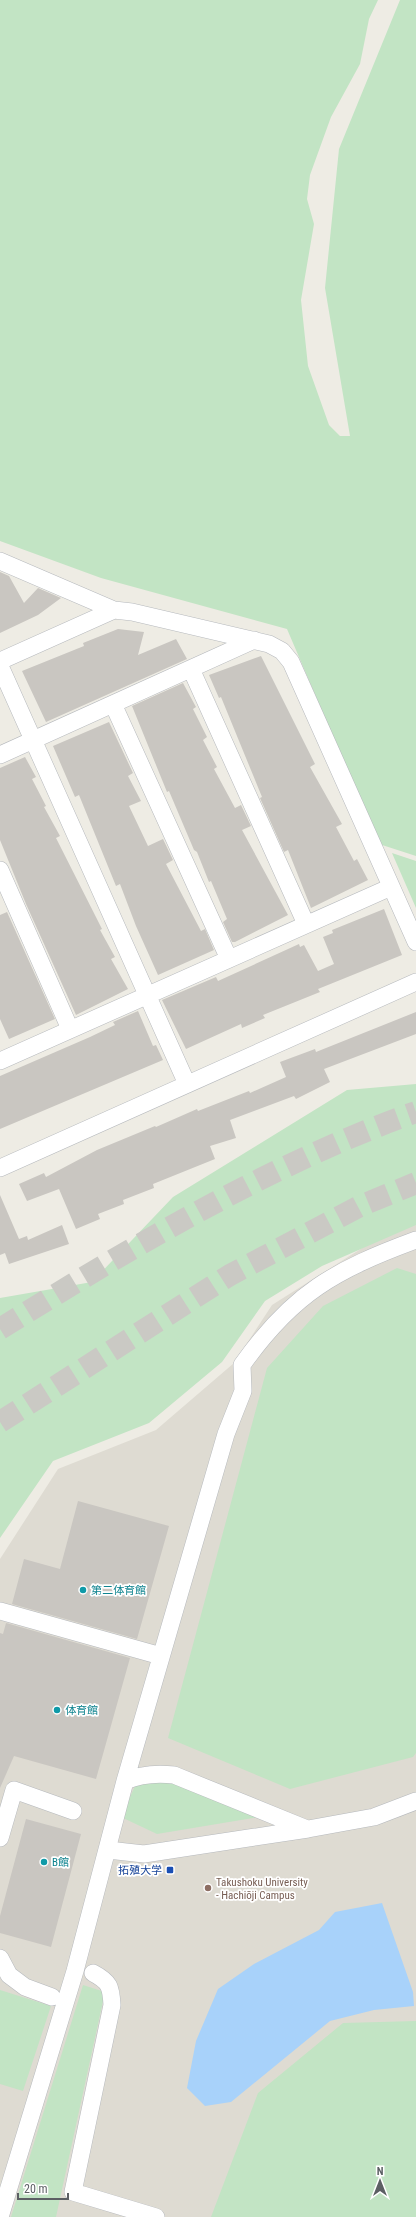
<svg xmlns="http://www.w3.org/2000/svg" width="416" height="2217" font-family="'Roboto Condensed','Noto Sans JP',sans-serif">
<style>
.education{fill:#dedbd2}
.green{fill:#c2e4c4}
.water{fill:#a8d2fa}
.building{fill:#c9c6c1}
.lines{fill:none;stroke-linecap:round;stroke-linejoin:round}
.highway-tunnel{stroke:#cac9c4;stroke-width:22;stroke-dasharray:22 11;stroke-linecap:butt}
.minor-casing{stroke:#b6b9bd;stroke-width:18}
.minor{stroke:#fff;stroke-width:17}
.culture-dot{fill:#0f9aa8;stroke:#fff;stroke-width:1.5}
.transit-dot{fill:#1a4fb4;stroke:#fff;stroke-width:1.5}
.education-dot{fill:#8d6e63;stroke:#fff;stroke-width:1.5}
.labels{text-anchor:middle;stroke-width:3.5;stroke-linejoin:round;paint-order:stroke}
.culture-label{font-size:11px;fill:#0d838f;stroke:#fff;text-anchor:start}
.transit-label{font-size:11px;fill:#164399;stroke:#fff;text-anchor:end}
.education-label{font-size:11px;fill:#785e54;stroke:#fff;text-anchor:start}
</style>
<rect width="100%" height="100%" fill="#eeece4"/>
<!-- education -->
<path class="education" d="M 416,1214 L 416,2217 L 0,2217 L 0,1559 L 58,1469 L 156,1430 L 234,1363 L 272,1305 Z"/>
<!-- green -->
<path class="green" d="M 0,0 L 378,0 L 369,19 L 360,64 L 331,117 L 310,175 L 307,199 L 314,224 L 301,300 L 308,366 L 329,425 L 340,436 L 350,436 L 325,288 L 339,149 L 400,0 L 416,0 L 416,856 L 379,844 L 287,629 L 101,578 L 0,541 Z
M 392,853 L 416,861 L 416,908 Z
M 416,1084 L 416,1225 L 322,1266 L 265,1301 L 222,1362 L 149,1423 L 53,1461 L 0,1538 L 0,1298 L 92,1282 L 173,1197 L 347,1090 Z
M 397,1268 L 416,1274 L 416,1753 L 413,1757 L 290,1789 L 168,1738 L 267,1368 L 323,1306 Z
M 148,1780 L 169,1780 L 259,1817 L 157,1834 L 121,1817 L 135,1786 Z
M 83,1985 L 105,1992 L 56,2217 L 11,2217 Z
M 0,1990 L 51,2006 L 23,2091 L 0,2084 Z
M 416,2021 L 416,2217 L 211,2217 L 258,2093 L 343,2023 Z"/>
<!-- water -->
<path class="water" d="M 382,1903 L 413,1992 L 414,2006 L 374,2010 L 330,2021 L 231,2102 L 205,2106 L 187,2088 L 196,2041 L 218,1989 L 254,1964 L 319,1930 L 335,1912 Z"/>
<!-- building -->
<path class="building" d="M 0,572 L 9,576 L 24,603 L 38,588 L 61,598 L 38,615 L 0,633 Z
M 118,629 L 144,632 L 138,655 L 176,639 L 187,659 L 46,722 L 22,671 L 84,646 L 83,643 Z
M 261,656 L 315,764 L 310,767 L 342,824 L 336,827 L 354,861 L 357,859 L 368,880 L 311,908 L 288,850 L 284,852 L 260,798 L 262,797 L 221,697 L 219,698 L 209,675 Z
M 183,683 L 196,707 L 193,709 L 207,737 L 203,740 L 217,767 L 214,769 L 235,808 L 241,805 L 251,826 L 242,830 L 288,915 L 235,942 L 232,942 L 223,922 L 227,919 L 211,881 L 209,882 L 197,852 L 194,850 L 169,791 L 167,792 L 132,706 Z
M 109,722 L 133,773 L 128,776 L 141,801 L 129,806 L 148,846 L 163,839 L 173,860 L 166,864 L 201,931 L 205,929 L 214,950 L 158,975 L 136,926 L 120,884 L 116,886 L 79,795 L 75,797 L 53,746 Z
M 25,757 L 36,777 L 32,779 L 46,806 L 44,807 L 60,836 L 56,838 L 102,929 L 100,930 L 115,957 L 111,959 L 128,989 L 76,1015 L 26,904 L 0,840 L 0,768 Z
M 384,909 L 402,955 L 318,989 L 320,992 L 263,1015 L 265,1018 L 242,1028 L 241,1024 L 186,1049 L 162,1000 L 216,977 L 218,981 L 299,944 L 300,947 L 304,945 L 318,971 L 334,964 L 323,937 L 333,933 L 332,930 Z
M 7,912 L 55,1019 L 9,1039 L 0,1019 L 0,915 Z
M 138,1011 L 153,1046 L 156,1045 L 163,1060 L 0,1129 L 0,1076 L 90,1037 L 115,1025 L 113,1022 Z
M 416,1012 L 416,1034 L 324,1069 L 330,1082 L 296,1099 L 294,1096 L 230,1120 L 236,1138 L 210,1146 L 215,1159 L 153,1184 L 154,1188 L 123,1200 L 124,1204 L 98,1214 L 100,1219 L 76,1229 L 59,1189 L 27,1201 L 19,1184 L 44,1173 L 46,1177 L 97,1150 L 155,1126 L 156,1127 L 197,1109 L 198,1111 L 249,1091 L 250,1093 L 286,1077 L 280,1062 L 315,1049 L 316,1052 Z
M 0,1195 L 19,1239 L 27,1236 L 28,1240 L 62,1225 L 69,1244 L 9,1264 L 5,1253 L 0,1255 Z
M 78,1501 L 169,1526 L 137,1639 L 12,1604 L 24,1559 L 60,1569 Z
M 6,1623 L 130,1658 L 96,1779 L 14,1756 L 0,1788 L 0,1633 L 3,1634 Z
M 26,1819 L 81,1834 L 51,1947 L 0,1933 L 0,1916 Z"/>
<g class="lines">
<!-- highway-tunnel -->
<path class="highway-tunnel" d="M 0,1329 C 130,1248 272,1163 416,1112
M 0,1422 L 230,1275 L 360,1206 L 416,1183"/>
<!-- minor casing -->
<g class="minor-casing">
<path id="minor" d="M 0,561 L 114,610
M 0,661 L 114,610 L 132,612 L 269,644 L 282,651 L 291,662 L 416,942
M 0,666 L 187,1084
M 191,669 L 306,924
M 113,704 L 229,959
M 0,755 L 254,640
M 0,870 L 70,1029
M 0,1061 L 391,887
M 0,1168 L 416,982
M 0,1611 L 161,1656
M 125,1781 C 141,1774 156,1773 174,1775 L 307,1829
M 0,1838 L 14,1790 L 73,1811
M 108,1850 L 144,1854 L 308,1829 L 374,1817 L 416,1801
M 0,1958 L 9,1975 L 25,1987 L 52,1997
M 93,1973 C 110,1982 111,1987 112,2005 L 73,2192 L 156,2217
M 0,2217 L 75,1971 L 125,1781 L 226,1434 L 243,1391 L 242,1365 C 293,1293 335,1270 416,1240"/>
</g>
<!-- minor -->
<use href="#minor" class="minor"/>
</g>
<!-- markers -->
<g class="culture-dot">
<circle cx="83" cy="1590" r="4"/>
<circle cx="57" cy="1710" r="4"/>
<circle cx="44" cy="1862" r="4"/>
</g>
<rect class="transit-dot" x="166" y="1866" width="8" height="8" rx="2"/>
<circle class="education-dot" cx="208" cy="1888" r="4"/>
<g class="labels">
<!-- culture labels -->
<g class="culture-label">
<text x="91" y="1594">第二体育館</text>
<text x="65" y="1714">体育館</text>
<text x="52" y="1866">B館</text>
</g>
<!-- transit labels -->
<g class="transit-label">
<text x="162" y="1874">拓殖大学</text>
</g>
<!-- education labels -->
<g class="education-label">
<text x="216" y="1886">Takushoku University<tspan x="216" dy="13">- Hachiōji Campus</tspan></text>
</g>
</g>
<!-- north arrow -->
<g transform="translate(380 2181)" stroke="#ffffff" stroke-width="3" paint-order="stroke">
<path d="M0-3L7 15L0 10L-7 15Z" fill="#5c5f64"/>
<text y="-6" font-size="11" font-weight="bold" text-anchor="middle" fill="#5c5f64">N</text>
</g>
<!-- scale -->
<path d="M18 2193v6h50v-6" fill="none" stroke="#5c5f64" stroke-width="2"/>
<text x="24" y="2193" font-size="12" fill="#5c5f64" stroke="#ffffff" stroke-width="3" paint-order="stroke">20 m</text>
</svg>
